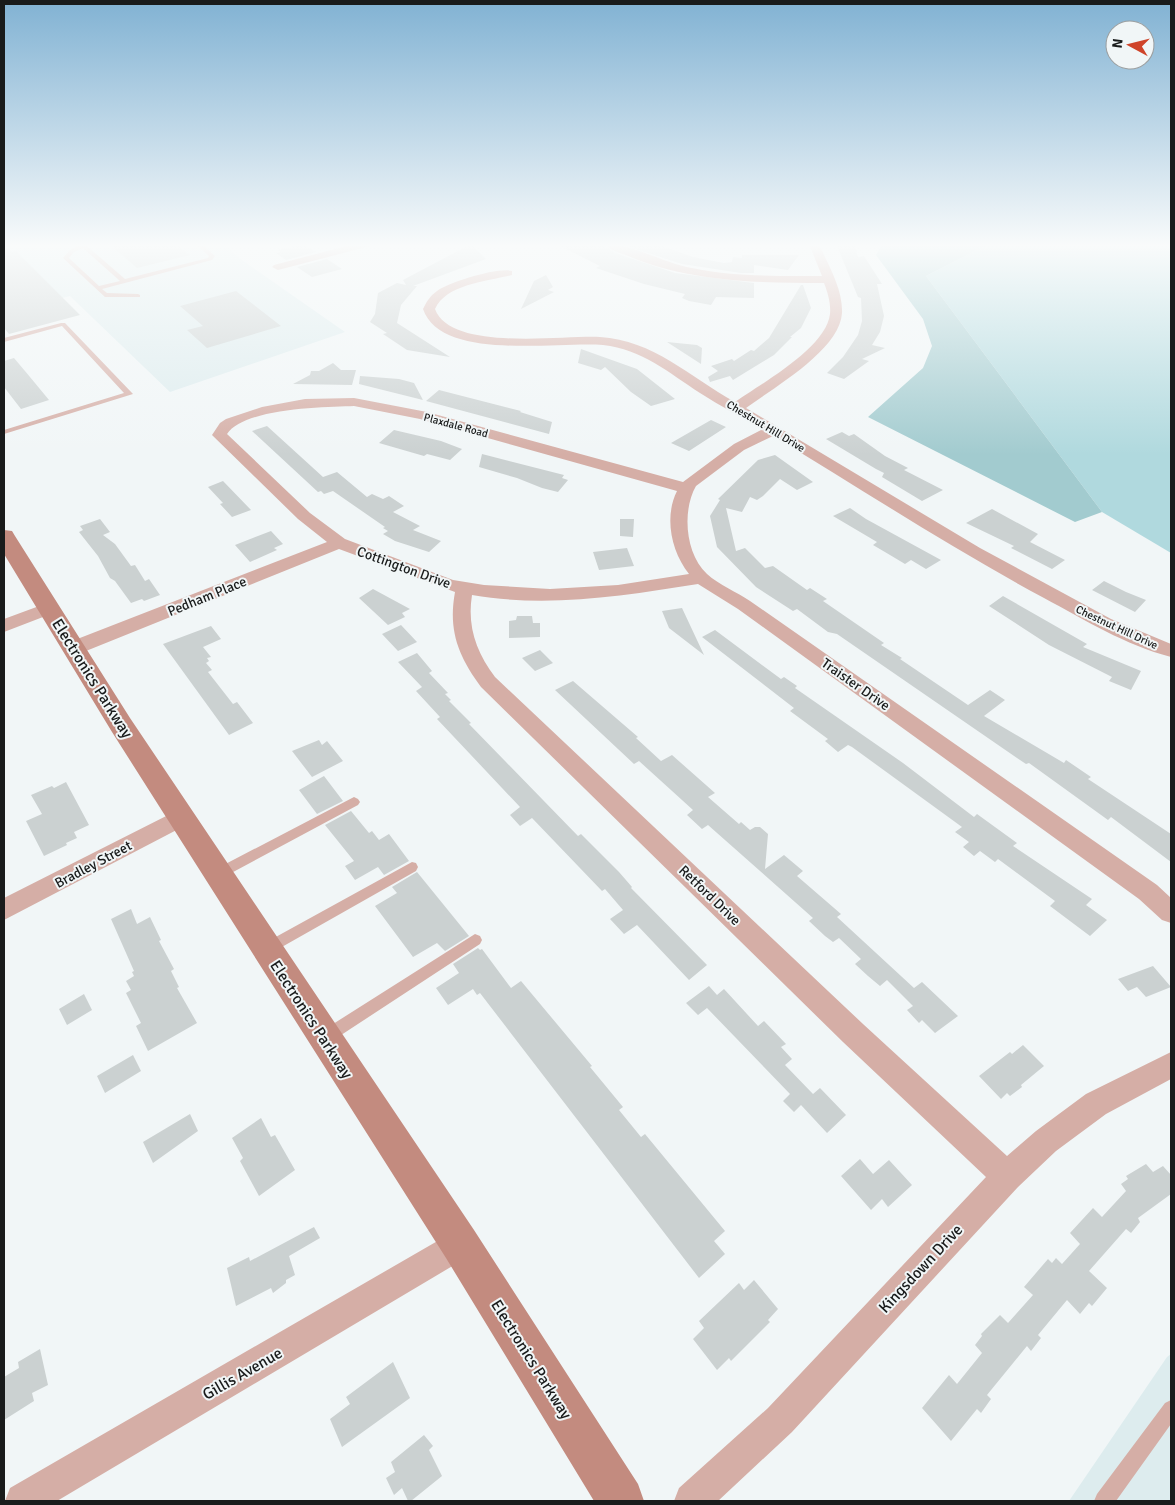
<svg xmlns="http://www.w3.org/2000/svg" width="1175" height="1505" font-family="Signika,sans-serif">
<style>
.built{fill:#ddecee}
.green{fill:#b0d9de}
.forest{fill:#a2cbcf}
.building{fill:#cbd1d1}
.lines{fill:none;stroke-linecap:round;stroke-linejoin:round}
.lane{fill:#d5aea6;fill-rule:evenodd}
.street{fill:#d5aea6;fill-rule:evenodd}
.secondary{fill:#c38b7f;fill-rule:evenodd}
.labels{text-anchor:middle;stroke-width:4;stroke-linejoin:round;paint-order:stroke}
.far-street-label{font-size:11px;fill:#191b1b;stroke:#f1f6f7}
.street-label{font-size:14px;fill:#191b1b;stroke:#f1f6f7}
.near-street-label{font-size:16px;fill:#191b1b;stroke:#f1f6f7}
</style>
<rect width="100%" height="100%" fill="#f1f6f7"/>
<!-- built -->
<path class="built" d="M 4,244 L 223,244 L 242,260 L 345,332 L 170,392 L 70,296 L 4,313 Z
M 1171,1354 L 1171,1501 L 1069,1501 L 1167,1357 Z"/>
<!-- green -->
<path class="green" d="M 989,244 L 1171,244 L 1171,553 L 1102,512 L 926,276 Z"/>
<!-- forest -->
<path class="forest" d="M 882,244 L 989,244 L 926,276 L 1102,512 L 1075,522 L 868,417 L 923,368 L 932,346 L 923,319 L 876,255 Z"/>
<!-- building -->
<path class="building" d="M 109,244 L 176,244 L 190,255 L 137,268 Z
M 303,244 L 316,252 L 286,260 L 276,253 L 281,252 L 278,250 Z
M 471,244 L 486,259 L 413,286 L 417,286 L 401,305 L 397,323 L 450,357 L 407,350 L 383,334 L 387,333 L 370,322 L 375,314 L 378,293 L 397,283 L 406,285 L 403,280 Z
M 556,244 L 603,244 L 615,253 L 675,273 L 754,283 L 754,298 L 716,297 L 711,305 L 689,301 L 682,298 L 685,294 L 644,284 L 596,268 L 600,266 Z
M 620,244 L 657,244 L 693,257 L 724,263 L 732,262 L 733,257 L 742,258 L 742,255 L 799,255 L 788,270 L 754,265 L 754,273 L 741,273 L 682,264 Z
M 4,245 L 13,252 L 16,251 L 80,315 L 9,334 L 4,328 Z
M 837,246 L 855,246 L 858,257 L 864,256 L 882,284 L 877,284 L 884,316 L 880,332 L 872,345 L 885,348 L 862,359 L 869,361 L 844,379 L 827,373 L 843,357 L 858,335 L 862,321 L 861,298 L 858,297 Z
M 327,259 L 342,269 L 312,277 L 297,267 Z
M 546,275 L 553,287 L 548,290 L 554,292 L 521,309 L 534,281 Z
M 801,285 L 803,285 L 811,308 L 801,328 L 790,337 L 792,337 L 774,355 L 733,380 L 730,376 L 710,382 L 708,377 L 718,371 L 711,366 L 732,359 L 734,361 L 751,350 L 754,351 L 769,338 Z
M 236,291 L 281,326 L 207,348 L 187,330 L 203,326 L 180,306 Z
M 667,342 L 697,345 L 702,348 L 701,364 Z
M 581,349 L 637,369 L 675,399 L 651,406 L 631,392 L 605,367 L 601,370 L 578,363 Z
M 14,358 L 30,377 L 49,400 L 21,409 L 4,387 L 4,361 Z
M 333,363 L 341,370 L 356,370 L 352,385 L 293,384 L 310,375 L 311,371 L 319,371 Z
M 360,376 L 399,379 L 414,383 L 423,400 L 359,384 Z
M 439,390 L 521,411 L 520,412 L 552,422 L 549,434 L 426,401 Z
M 711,420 L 726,427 L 689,451 L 671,443 Z
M 267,426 L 323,477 L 337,472 L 367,497 L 372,494 L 383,499 L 389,496 L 404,506 L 393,512 L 420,526 L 413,530 L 441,541 L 429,552 L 395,541 L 383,534 L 388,531 L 383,528 L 385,527 L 333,491 L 324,494 L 321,491 L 318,492 L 252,431 Z
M 394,430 L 441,441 L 462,449 L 450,460 L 427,454 L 424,456 L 379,443 Z
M 842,432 L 849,436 L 854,434 L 885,456 L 908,468 L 904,470 L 943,490 L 922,501 L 882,477 L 884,473 L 876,469 L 826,439 Z
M 482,454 L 564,475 L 562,478 L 568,480 L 558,492 L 542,488 L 517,478 L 479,467 Z
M 775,455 L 813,482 L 797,490 L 780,479 L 763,496 L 757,500 L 750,497 L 742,512 L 726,508 L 736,551 L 745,548 L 765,568 L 773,566 L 807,590 L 810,588 L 827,599 L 823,601 L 884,643 L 881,645 L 902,658 L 900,659 L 968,705 L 990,690 L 1005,700 L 984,716 L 1064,763 L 1066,760 L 1091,777 L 1088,779 L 1171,834 L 1171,862 L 1111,817 L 1108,820 L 1029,763 L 1026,764 L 1017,758 L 837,634 L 828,632 L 797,609 L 793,611 L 756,587 L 717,547 L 710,516 L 720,500 L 718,499 L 758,460 Z
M 223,481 L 251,510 L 232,517 L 220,504 L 223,503 L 208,487 Z
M 850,508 L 866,519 L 941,560 L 926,569 L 911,560 L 905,564 L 890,555 L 873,545 L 877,542 L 833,516 Z
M 992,509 L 1038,534 L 1030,542 L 1065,560 L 1052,569 L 1011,548 L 1014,546 L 966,523 Z
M 100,519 L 110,532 L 103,535 L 115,544 L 131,566 L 135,565 L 145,581 L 149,579 L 160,595 L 144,601 L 142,599 L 131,603 L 115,581 L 110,578 L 98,556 L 79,532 L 83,530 L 80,526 Z
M 620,519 L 634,519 L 633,537 L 620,536 Z
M 271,531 L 283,544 L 274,548 L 277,550 L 250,562 L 235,545 Z
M 627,548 L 634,566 L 599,570 L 593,552 Z
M 1104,581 L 1126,592 L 1146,600 L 1135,612 L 1092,590 Z
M 373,589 L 410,609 L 402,613 L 405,617 L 388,625 L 359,598 Z
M 1003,596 L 1087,644 L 1083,647 L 1141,671 L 1131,690 L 1109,681 L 1112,677 L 1049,645 L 989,606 Z
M 682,608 L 704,655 L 669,628 L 662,611 Z
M 517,616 L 532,616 L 533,623 L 540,623 L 540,637 L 509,638 L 509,621 L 516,620 Z
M 401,625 L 417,642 L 398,651 L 382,634 Z
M 211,626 L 221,639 L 203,647 L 211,657 L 207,658 L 209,661 L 206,663 L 212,670 L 208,672 L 233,704 L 237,702 L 253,723 L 229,735 L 163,644 Z
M 715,630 L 781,679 L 784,677 L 797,686 L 795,688 L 903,763 L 974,817 L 977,814 L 1017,843 L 1013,846 L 1092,899 L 1086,905 L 1107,920 L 1090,936 L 1050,906 L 1055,901 L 998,859 L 995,862 L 980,851 L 974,856 L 963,847 L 969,842 L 955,832 L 962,827 L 852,747 L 848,745 L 838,752 L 825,741 L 828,739 L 790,711 L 794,708 L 702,637 Z
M 540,650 L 553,663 L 535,671 L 522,658 Z
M 417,653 L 432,671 L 429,673 L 448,693 L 445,694 L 451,700 L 449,701 L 471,723 L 469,724 L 578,836 L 581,834 L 619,872 L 632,887 L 631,888 L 707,965 L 689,980 L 637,925 L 624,934 L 610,919 L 623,910 L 605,889 L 602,891 L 532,818 L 520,826 L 510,815 L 520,807 L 437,719 L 440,717 L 416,691 L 422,687 L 398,662 Z
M 573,681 L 638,737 L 636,738 L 661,761 L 672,755 L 715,793 L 708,797 L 739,824 L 741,822 L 750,830 L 755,827 L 760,827 L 768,834 L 765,869 L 784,855 L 803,871 L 797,876 L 841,914 L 837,917 L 914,988 L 922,982 L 958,1016 L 935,1033 L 922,1020 L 919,1023 L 907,1010 L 913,1006 L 887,980 L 880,986 L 868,976 L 855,964 L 861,959 L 839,938 L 833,942 L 825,936 L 809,921 L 813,918 L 708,825 L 702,829 L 687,815 L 693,810 L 639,761 L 634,764 L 555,690 Z
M 319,740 L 322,745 L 327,741 L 343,761 L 312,777 L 292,751 Z
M 324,776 L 343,801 L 317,814 L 299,790 Z
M 66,782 L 89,825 L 74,832 L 77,838 L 66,843 L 67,845 L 44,856 L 26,821 L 42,814 L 31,795 L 52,786 L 54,788 Z
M 351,811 L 369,833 L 372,831 L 379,840 L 389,834 L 409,861 L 384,875 L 378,867 L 355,880 L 345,866 L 354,861 L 325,825 Z
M 417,872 L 469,936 L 445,951 L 437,943 L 413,957 L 375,906 L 397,893 L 392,887 Z
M 131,909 L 137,924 L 150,917 L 161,940 L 159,941 L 174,969 L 171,971 L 179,987 L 177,988 L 197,1023 L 148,1051 L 136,1026 L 141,1023 L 126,993 L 131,990 L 126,981 L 134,976 L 132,972 L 134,971 L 111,919 Z
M 478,948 L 480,950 L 482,949 L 511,988 L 521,981 L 592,1066 L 590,1067 L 623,1107 L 619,1110 L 641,1137 L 645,1134 L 725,1231 L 714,1241 L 725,1254 L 699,1278 L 480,993 L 477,995 L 473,989 L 448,1005 L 436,988 L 459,973 L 453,964 Z
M 1153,966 L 1171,987 L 1146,997 L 1137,987 L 1128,991 L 1118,979 Z
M 709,986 L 717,995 L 724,989 L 758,1026 L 764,1021 L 786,1044 L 781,1047 L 792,1059 L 785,1065 L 813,1094 L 820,1088 L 846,1115 L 827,1133 L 801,1105 L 794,1112 L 783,1101 L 790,1094 L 707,1008 L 698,1015 L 686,1003 Z
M 84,994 L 92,1010 L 67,1025 L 59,1009 Z
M 1023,1045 L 1044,1066 L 1021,1085 L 1022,1087 L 1010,1096 L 1007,1093 L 1001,1099 L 979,1076 L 1010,1052 L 1012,1054 Z
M 133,1055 L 141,1071 L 105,1093 L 97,1076 Z
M 190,1114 L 198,1131 L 153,1163 L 143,1142 Z
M 261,1118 L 271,1137 L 275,1135 L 295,1170 L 259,1196 L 240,1161 L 243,1158 L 232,1138 Z
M 860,1159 L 873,1174 L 889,1160 L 912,1185 L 888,1207 L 882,1199 L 871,1210 L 841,1176 Z
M 1146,1164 L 1153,1172 L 1163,1166 L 1171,1175 L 1171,1194 L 1138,1218 L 1140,1222 L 1131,1233 L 1126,1229 L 1089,1271 L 1107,1288 L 1092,1306 L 1089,1303 L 1080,1314 L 1067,1300 L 1038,1335 L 1041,1338 L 1031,1351 L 1027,1346 L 987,1395 L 991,1399 L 981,1413 L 977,1409 L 951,1441 L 922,1408 L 949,1375 L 957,1384 L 982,1353 L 975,1345 L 982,1336 L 981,1334 L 1000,1315 L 1008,1323 L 1033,1295 L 1024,1287 L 1048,1259 L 1052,1263 L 1056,1258 L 1062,1264 L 1080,1244 L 1070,1233 L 1093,1208 L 1102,1217 L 1126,1191 L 1121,1184 L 1128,1179 L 1126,1176 Z
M 314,1227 L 320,1238 L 289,1256 L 295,1275 L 286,1280 L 286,1283 L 273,1293 L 271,1288 L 236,1306 L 227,1268 L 249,1257 L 250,1261 Z
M 754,1280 L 778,1309 L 768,1320 L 770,1322 L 731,1361 L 729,1358 L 717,1370 L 693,1339 L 704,1328 L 699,1321 L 739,1283 L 744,1290 Z
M 40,1349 L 48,1385 L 32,1393 L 34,1401 L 4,1420 L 4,1377 L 19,1368 L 18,1362 Z
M 393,1362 L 410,1398 L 342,1447 L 330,1419 L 350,1404 L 346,1397 Z
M 424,1435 L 433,1446 L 429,1450 L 442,1476 L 411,1501 L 408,1501 L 402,1488 L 394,1495 L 386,1478 L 395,1472 L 391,1462 Z"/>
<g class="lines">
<!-- lane -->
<path class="lane" d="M 81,244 L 89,244 L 87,246 L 125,279 L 208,258 L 209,256 L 196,244 L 202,244 L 215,256 L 212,260 L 102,289 L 107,293 L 138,294 L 140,295 L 140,297 L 105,297 L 63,258 L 70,250 ZM 83,248 L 120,281 L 99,286 L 69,258 L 74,252 Z
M 61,323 L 65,323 L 133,394 L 4,434 L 4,430 L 124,393 L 62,326 L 4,342 L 4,338 Z
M 354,797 L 358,799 L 360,802 L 358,805 L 222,878 L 218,879 L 214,878 L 212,874 L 214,870 Z
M 412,862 L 416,863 L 418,867 L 416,871 L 273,952 L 268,954 L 263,952 L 261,948 L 263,944 Z
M 475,934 L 480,936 L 482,940 L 480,944 L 332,1041 L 327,1043 L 322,1041 L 320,1036 L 322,1031 Z
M 1171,1400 L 1171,1424 L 1116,1501 L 1094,1501 L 1097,1494 L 1165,1403 Z"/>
<!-- street -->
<path class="street" d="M 354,244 L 371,244 L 370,246 L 278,270 L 272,267 L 274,265 Z
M 605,244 C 633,244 663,263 692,268 C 735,277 779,276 822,276 L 809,244 L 819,244 C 828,265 843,289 842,313 C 840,350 773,388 746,408 L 980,548 L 1111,619 L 1171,644 L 1171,657 C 1125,645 1085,620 1044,598 C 951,548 863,490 773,436 L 744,450 L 696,486 C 682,510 685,554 707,574 C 719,585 737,592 750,601 L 1157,885 L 1171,898 L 1171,923 L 1162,920 L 1139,899 L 738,609 L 698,584 C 623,596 547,608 472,595 C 467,626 476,652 495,677 L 863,1024 L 1007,1156 L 1036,1131 L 1086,1094 L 1171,1052 L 1171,1079 L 1106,1114 L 1056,1151 L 1018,1187 L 792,1432 L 718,1501 L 674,1501 L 679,1488 L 768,1408 L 986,1177 L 843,1042 L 481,687 C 458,656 448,630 455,592 L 339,549 L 81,653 L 74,654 L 67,653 L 64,648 L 67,643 L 327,542 L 298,519 L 212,435 L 220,423 L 226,419 L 262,407 L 305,399 L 354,398 L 427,412 L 683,482 L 734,444 L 763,429 C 742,417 720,406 700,393 C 669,373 642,349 603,345 C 558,341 441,362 423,309 C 427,301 430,296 437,291 C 450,282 498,267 512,271 L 512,275 C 488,281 446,284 435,309 C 451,352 562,335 600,337 C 653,340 690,377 735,402 C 762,383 826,348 830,314 C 831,304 828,293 824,283 C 758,283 690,282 628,256 C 621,253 609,250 605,244 ZM 354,406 L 420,419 L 677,491 C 664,517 671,551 689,574 L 618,585 L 550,589 L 484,585 L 453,580 L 345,539 L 310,513 L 227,434 C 244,408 325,407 354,406 Z
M 50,602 L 56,604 L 59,608 L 56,612 L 4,632 L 4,619 Z
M 182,808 L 190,811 L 193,817 L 190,823 L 4,920 L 4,898 Z
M 460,1228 L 471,1233 L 476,1244 L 471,1255 L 57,1501 L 5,1501 L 10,1488 Z"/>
<!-- secondary -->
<path class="secondary" d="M 4,530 L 12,531 L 15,536 L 130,718 L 474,1230 L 638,1484 L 644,1501 L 594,1501 L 446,1258 L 112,732 L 4,554 Z"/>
</g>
<!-- sky -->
<linearGradient id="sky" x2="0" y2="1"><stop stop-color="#81b2d3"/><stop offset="0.54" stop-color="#f9fbfb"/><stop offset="1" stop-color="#f9fbfb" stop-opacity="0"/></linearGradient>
<rect width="1175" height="455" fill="url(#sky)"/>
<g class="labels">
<!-- far-street labels -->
<g class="far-street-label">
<text transform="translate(456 425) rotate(15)" y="4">Plaxdale Road</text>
<text transform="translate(766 426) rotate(31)" y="4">Chestnut Hill Drive</text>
<text transform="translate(1117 627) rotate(25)" y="4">Chestnut Hill Drive</text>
</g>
<!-- street labels -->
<g class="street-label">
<text transform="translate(404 567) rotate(20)" y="5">Cottington Drive</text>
<text transform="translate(207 596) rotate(-22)" y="5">Pedham Place</text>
<text transform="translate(856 684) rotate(35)" y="5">Traister Drive</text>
<text transform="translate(93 864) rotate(-28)" y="5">Bradley Street</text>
<text transform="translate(710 895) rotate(44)" y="5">Retford Drive</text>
</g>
<!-- near-street labels -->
<g class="near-street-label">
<text transform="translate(93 678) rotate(58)" y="6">Electronics Parkway</text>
<text transform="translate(312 1019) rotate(57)" y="6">Electronics Parkway</text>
<text transform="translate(920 1268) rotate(-47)" y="6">Kingsdown Drive</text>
<text transform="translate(532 1359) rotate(58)" y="6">Electronics Parkway</text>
<text transform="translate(242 1373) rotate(-30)" y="6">Gillis Avenue</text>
</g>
</g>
<!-- border -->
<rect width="1175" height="1505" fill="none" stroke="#191b1b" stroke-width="10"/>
<!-- north arrow -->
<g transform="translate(1130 45) rotate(277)"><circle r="24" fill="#f1f6f7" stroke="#9b9e9f"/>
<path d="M0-4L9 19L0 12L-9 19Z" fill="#cf442a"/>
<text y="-8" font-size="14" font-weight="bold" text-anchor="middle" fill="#191b1b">N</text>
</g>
</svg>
